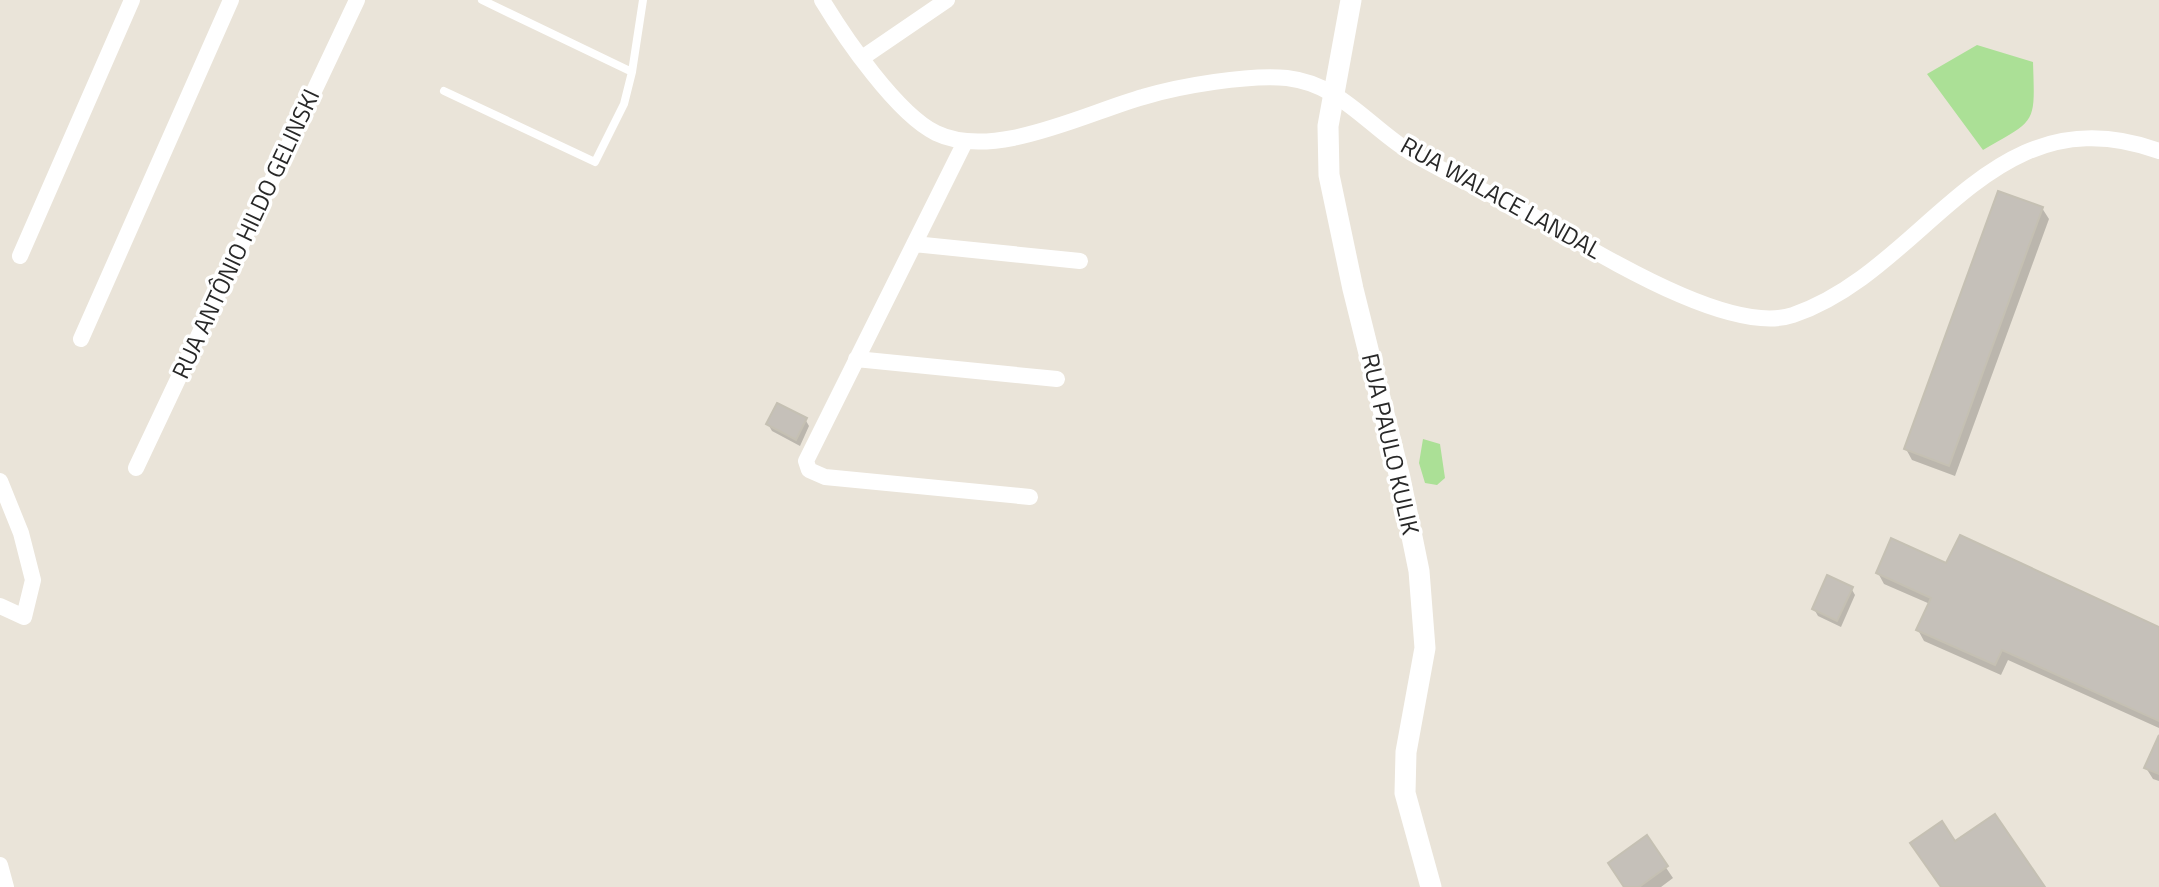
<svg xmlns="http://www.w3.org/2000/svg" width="2159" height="887" font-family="'Titillium Web',sans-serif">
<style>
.green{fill:#abe096}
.shadow{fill:#0003}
.building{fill:#c5c0b9;stroke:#c5c0b3;stroke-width:2}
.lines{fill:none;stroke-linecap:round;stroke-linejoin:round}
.lane{stroke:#fff;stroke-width:8}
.street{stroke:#fff;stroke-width:16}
.secondary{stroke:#fff;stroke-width:21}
.labels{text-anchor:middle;stroke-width:7;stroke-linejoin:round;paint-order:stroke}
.street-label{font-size:24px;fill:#282828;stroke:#fff}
</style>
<rect width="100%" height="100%" fill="#eae4d9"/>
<!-- green -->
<path class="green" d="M 1977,45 L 2033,62 C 2035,125 2037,119 1983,150 L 1927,74 Z
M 1423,439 L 1440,444 L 1445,478 L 1437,485 L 1425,483 L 1419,463 Z"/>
<!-- shadow -->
<path class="shadow" d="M 2042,208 L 2049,219 L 1955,476 L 1912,460 L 1906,449 Z
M 805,419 L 809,426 L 800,446 L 772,431 L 768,424 Z
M 1947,565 L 2159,628 L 2159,728 L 2008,660 L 2001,675 L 1924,641 L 1918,630 L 1930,604 L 1884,584 L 1878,573 Z
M 1851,588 L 1855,595 L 1841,627 L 1818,616 L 1814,609 Z
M 2159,739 L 2159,781 L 2153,779 L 2146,768 Z
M 1646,838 L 1673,878 L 1661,887 L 1625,887 Z"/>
<!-- building -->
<path class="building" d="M 1998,191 L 2043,207 L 1949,466 L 1904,449 Z
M 777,403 L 807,418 L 796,440 L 766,424 Z
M 1960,535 L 2159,627 L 2159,721 L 2002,650 L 1995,665 L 1916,630 L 1931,598 L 1876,573 L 1891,538 L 1946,563 Z
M 1827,575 L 1853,587 L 1837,621 L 1812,609 Z
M 2159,735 L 2159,774 L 2144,768 Z
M 1995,814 L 2045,887 L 1941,887 L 1910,843 L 1942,821 L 1955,841 Z
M 1647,835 L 1668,866 L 1639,887 L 1624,887 L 1608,863 Z"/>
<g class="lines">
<!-- lane -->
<path class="lane" d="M 482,0 L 632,72
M 444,91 L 595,162 L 624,104 L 632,72 L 643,0"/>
<!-- street -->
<path class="street" d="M 822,0 C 845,38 897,114 936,133 C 994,161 1086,113 1143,97 C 1179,86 1250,74 1287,78 C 1340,84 1368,126 1410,152 C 1450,175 1492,195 1533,216 C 1591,248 1728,337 1793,315 C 1928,269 1989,89 2159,151
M 862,58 L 947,0
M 965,142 L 806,461 L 809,470 L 825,477 L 1030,497
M 914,244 L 1080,261
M 20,256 L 132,0
M 81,339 L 231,0
M 856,359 L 1057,379
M 136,468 L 357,0
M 0,481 L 21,533 L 33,580 L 24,617 L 0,606
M 0,865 L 6,887"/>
<!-- secondary -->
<path class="secondary" d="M 1351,0 L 1328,126 L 1329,175 L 1353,289 L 1400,478 L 1419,571 L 1425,648 L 1406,752 L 1405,793 L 1431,887"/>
</g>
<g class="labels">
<!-- street labels -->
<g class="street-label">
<text transform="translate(1501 198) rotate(29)" y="8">RUA WALACE LANDAL</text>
<text transform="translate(246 234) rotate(-65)" y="8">RUA ANTÔNIO HILDO GELINSKI</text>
<text transform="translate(1390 444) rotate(77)" y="8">RUA PAULO KULIK</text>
</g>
</g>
</svg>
